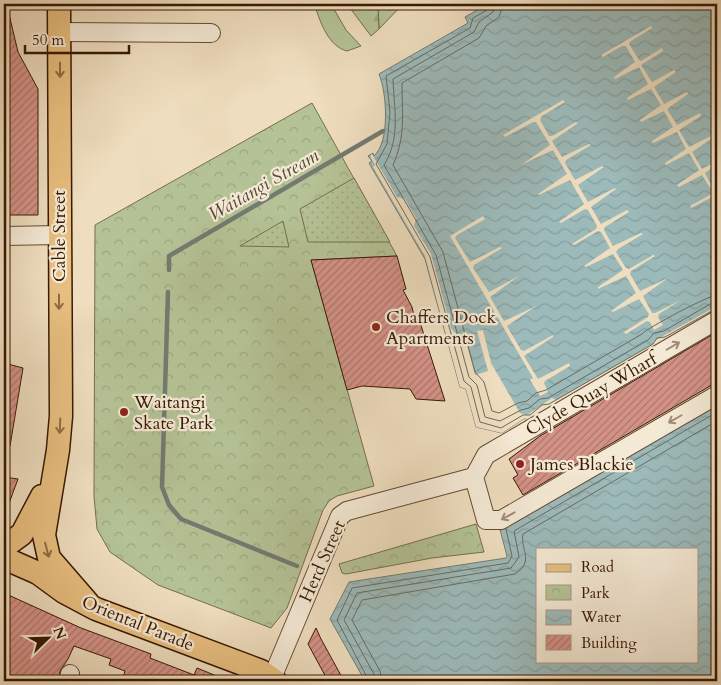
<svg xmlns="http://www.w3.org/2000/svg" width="721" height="685" font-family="Cardo,serif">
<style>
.grass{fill:#b4c295;stroke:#766e4c}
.forest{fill:url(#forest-firs);stroke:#766e4c}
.park{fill:url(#park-crowns);stroke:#766e4c}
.garden{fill:url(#garden-dots);stroke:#766e4c}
.water{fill:url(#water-waves);stroke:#747a71;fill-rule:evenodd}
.pier{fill:#eeddbe}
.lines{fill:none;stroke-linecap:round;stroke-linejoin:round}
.shore{stroke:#6a6a5e;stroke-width:1}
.stream{stroke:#747a71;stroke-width:4.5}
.building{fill:url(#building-hatch);stroke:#381903}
.minor-casing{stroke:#664a32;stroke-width:20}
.major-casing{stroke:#381903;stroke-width:25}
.minor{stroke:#f4e9d5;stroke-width:18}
.major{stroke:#e7be7f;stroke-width:22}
.oneway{stroke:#906c41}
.oneway2{stroke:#9f8b76}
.poi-dot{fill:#8f2418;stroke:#f4e9d5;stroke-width:2}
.labels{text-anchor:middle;stroke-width:4.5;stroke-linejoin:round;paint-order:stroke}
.street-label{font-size:18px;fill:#381903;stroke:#f4e9d5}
.poi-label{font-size:18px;fill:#381903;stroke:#f4e9d5;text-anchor:start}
.water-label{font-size:19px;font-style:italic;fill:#56493a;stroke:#f4e9d5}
</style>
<defs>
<pattern id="forest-firs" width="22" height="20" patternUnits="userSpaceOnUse" patternTransform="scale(1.25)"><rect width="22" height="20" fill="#b4c295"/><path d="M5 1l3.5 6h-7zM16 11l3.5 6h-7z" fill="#9ca67f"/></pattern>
<pattern id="park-crowns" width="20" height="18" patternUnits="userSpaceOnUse" patternTransform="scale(1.25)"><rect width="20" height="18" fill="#b4c295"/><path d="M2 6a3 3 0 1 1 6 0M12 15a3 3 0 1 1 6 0" fill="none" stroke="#9ca67f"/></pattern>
<pattern id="garden-dots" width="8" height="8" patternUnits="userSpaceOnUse" patternTransform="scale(1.25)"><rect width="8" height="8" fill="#b4c295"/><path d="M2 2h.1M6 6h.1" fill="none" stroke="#9ca67f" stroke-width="1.8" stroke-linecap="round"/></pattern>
<pattern id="water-waves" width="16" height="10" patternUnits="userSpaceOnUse" patternTransform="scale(1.25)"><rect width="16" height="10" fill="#9cbaba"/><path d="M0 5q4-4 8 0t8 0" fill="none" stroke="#879f9e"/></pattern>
<pattern id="building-hatch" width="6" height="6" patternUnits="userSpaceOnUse" patternTransform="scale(1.25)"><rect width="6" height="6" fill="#d49287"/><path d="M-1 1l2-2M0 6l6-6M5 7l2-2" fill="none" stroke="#ad766c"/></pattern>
</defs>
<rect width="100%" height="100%" fill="#eeddbe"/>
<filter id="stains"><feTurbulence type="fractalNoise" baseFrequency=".004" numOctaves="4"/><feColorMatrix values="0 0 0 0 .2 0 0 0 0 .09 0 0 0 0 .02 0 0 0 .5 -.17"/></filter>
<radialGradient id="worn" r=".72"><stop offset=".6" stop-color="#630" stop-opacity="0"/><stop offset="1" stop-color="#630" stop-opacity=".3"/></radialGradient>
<!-- grass -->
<path class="grass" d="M 317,4 L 331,4 L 346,30 L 361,46 L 347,51 C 329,47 320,22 315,6 Z
M 378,4 L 403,4 L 379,29 Z"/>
<!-- forest -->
<path class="forest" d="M 347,4 L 378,4 L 379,29 L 371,36 Z"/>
<!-- park -->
<path class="park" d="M 312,103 L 397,256 L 311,260 L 374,486 L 337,496 L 329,501 L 323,510 L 287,608 L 271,628 L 158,585 L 110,552 L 97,529 L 94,496 L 95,225 Z
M 476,524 L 484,552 L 432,558 L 346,574 L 342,573 L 339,564 Z"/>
<!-- garden -->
<path class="garden" d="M 354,178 L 390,242 L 308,242 L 300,209 Z
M 283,221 L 289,247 L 240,246 Z"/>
<!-- water -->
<path class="water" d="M 488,4 L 717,4 L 717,312 L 547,411 L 545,409 L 545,412 L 528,422 L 525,418 L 502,433 L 476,427 L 466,389 L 460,387 L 425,259 L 369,163 L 372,161 L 368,156 L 373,153 L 374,156 C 390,142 387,93 379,74 L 468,23 L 465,17 Z
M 717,399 L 717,681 L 365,681 L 330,619 L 349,582 L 506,558 L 507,556 L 499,526 ZM 537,549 L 697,549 L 697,661 L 537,661 Z"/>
<!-- pier -->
<path class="pier" d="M 651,26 L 652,28 L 631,41 L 629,44 L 639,60 L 641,61 L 662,48 L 663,51 L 641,65 L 652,82 L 674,70 L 676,72 L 654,87 L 664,104 L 687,92 L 688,94 L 667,109 L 677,125 L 700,113 L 701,116 L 679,130 L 689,147 L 713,135 L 714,137 L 692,152 L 702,169 L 717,161 L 717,164 L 705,173 L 714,190 L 717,190 L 717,202 L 712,197 L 691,208 L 690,206 L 710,195 L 712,191 L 702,175 L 679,187 L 677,185 L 699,170 L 689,153 L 666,165 L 665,163 L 686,149 L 677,132 L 653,143 L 652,141 L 673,127 L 664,111 L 641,122 L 640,120 L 661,105 L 651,89 L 628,100 L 627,98 L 648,84 L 639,67 L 615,79 L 614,77 L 635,62 L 626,46 L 622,46 L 603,57 L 601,55 Z
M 563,100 L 565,102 L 542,116 L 540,120 L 549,136 L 552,136 L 576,122 L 578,123 L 552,141 L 562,157 L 589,144 L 591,145 L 566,160 L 565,163 L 575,180 L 602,166 L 604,167 L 578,185 L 588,202 L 615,188 L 616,189 L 591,207 L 601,224 L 627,210 L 629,212 L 605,227 L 604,230 L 613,246 L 641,233 L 643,234 L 618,249 L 616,252 L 626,268 L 629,269 L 653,255 L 655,256 L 631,271 L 630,274 L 640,291 L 668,278 L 643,296 L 652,313 L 655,313 L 681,300 L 659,314 L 658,317 L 663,325 L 654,330 L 650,322 L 647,321 L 626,334 L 624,332 L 648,317 L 649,314 L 639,299 L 613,312 L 611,311 L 636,293 L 626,276 L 598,289 L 598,287 L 623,270 L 613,254 L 586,267 L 584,266 L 610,248 L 601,232 L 598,231 L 574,245 L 572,244 L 596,229 L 597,226 L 588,210 L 585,209 L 561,223 L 559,222 L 584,204 L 570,180 L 539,195 L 538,194 L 567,174 L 553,150 L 521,165 L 550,145 L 536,122 L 533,122 L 505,137 L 503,135 Z
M 372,154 L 397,197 L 405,199 L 416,218 L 414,226 L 431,254 L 451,328 L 458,336 L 464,334 L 475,375 L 488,371 L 477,331 L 483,330 L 491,363 L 520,413 L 527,415 L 552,398 L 556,400 L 653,344 L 654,341 L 717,306 L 717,312 L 547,411 L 545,409 L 545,412 L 528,422 L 525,418 L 502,433 L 476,427 L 466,389 L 460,387 L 425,256 L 373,167 L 375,165 L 370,156 Z
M 483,216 L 485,219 L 457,235 L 455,238 L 470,262 L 500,247 L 502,248 L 474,265 L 473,268 L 489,292 L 519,276 L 490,297 L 504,321 L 536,306 L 507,326 L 521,350 L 524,351 L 553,335 L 553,337 L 524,356 L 538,379 L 569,363 L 570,366 L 545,381 L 544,383 L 548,392 L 540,396 L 530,380 L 533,378 L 450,236 Z"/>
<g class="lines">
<!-- shore -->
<path class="shore" d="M 489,4 L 487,10 L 473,18 L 470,28 L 386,76 L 390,112 L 387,144 L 376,164 L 430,257 L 464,381 L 471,387 L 480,422 L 501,428 L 523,415 L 530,415 L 542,405 L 549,404 L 653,344 L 657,338 L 665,337 L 717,308
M 495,4 L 493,12 L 479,22 L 474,32 L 393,79 C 394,109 401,138 384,165 L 436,255 L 469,377 L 477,385 L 485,417 L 500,421 L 521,410 L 529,408 L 540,399 L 548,398 L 648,340 L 654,333 L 664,331 L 710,304 L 717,302
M 503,4 L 499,17 L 486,26 L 479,38 L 402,83 C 402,114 406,135 393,165 L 443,252 L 475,372 L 484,382 L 492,411 L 499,413 L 518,403 L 527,401 L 536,393 L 546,390 L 642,334 C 647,328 709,295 717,295
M 369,681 L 337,620 L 352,588 L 508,563 L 512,556 L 506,529
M 375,681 L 374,674 L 344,620 L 357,593 L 511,568 L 519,557 L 514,531 L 717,412
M 382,681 L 380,671 L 352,620 L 362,600 L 515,574 C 535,561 520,550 523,534 L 717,421"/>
<!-- stream -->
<path class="stream" d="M 169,270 L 169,256 L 383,131
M 168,292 L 162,487 L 169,505 L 181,519 L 297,566"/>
</g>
<!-- building -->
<path class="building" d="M 8,10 L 18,52 L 38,89 L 38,215 L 4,215 L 4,11 Z
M 397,256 L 406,289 L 403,290 L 412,307 L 414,316 L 418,316 L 445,401 L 416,399 L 410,389 L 362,386 L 347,390 L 311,260 Z
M 717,332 L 717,382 L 523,495 L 513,478 L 518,475 L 509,459 L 540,436 Z
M 4,363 L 23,368 L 10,446 L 4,446 Z
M 4,477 L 18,479 L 5,514 L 4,514 Z
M 4,593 L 81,628 L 151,654 L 150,658 L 194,675 L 197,668 L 229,681 L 122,681 L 125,671 L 109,665 L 111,659 L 74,646 L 68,659 L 60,671 L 58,681 L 29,681 L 4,673 L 4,649 L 8,635 L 4,634 Z
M 316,628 L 321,639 L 344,681 L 328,681 L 308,644 Z"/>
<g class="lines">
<!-- minor casing -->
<g class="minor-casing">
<path id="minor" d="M 60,32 L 211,33
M 4,236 L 59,235
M 474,477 L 486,520 L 501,520 L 717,395
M 474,477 L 486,455 L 717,320
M 272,678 L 340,516 L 347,511 L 474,477
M 68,681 L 70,674"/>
</g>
<!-- major casing -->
<g class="major-casing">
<path id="major" d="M 59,4 L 61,416 L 58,450 L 44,535 L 49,558 L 88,603
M 4,547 L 22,534 L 42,496
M 4,558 L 38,573 L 64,592 L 96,609 L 261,671 L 275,681"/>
</g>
<!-- minor -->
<use href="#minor" class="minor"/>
<!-- major -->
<use href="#major" class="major"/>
</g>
<!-- one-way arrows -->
<defs><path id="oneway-shaft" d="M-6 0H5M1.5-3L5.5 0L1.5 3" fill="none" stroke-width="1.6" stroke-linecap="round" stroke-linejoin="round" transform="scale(1.25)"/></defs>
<g class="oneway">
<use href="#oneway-shaft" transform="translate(60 70) rotate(90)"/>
<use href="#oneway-shaft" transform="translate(59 302) rotate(90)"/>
<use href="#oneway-shaft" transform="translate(60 426) rotate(92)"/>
<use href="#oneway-shaft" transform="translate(47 550) rotate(75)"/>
</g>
<g class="oneway2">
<use href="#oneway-shaft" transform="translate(673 346) rotate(-30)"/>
<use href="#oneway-shaft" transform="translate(675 419) rotate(150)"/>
<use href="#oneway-shaft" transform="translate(508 516) rotate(151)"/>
</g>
<!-- markers -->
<g class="poi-dot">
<circle cx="376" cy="327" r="5"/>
<circle cx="124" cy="412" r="5"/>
<circle cx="520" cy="464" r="5"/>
</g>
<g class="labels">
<!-- street labels -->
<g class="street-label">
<text transform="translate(59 236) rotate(-90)" y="6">Cable Street</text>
<text transform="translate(591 394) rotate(-30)" y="6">Clyde Quay Wharf</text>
<text transform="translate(322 561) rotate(-66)" y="6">Herd Street</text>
<text transform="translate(138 623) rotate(22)" y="6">Oriental Parade</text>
</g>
<!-- poi labels -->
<g class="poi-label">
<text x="386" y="323">Chaffers Dock<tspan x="386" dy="21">Apartments</tspan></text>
<text x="134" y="408">Waitangi<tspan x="134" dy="21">Skate Park</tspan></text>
<text x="530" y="470">James Blackie</text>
</g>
<!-- water labels -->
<g class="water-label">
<text transform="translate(263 184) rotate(-30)" y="7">Waitangi Stream</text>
</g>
</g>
<!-- margin -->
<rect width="721" height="685" fill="none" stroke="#eeddbe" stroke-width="20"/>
<rect x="5" y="5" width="711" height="675" fill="none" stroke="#381903" stroke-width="2.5"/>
<rect x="10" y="10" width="701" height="665" fill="none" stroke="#381903"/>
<!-- legend -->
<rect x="536" y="548" width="162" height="115" fill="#f4e9d5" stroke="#a99681"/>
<rect x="546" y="564" width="25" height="8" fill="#e7be7f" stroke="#a99681"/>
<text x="581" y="572" font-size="15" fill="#381903">Road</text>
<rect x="546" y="585" width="25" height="15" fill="url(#park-crowns)" stroke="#a99681"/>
<text x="581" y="598" font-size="15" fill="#381903">Park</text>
<rect x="546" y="610" width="25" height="15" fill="url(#water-waves)" stroke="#a99681"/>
<text x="581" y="622" font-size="15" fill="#381903">Water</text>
<rect x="546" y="635" width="25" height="15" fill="url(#building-hatch)" stroke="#a99681"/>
<text x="581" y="648" font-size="15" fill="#381903">Building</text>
<!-- north arrow -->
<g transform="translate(48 638) rotate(67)" stroke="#f4e9d5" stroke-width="4" paint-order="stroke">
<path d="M0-4L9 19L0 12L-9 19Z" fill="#381903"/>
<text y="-8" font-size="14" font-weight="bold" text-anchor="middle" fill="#381903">N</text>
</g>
<!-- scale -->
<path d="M25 45v8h104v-8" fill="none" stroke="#381903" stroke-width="2.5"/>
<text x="32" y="45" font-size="15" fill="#381903" stroke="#f4e9d5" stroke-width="4" paint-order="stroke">50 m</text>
<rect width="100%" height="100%" filter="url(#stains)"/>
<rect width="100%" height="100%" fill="url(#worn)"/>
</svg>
